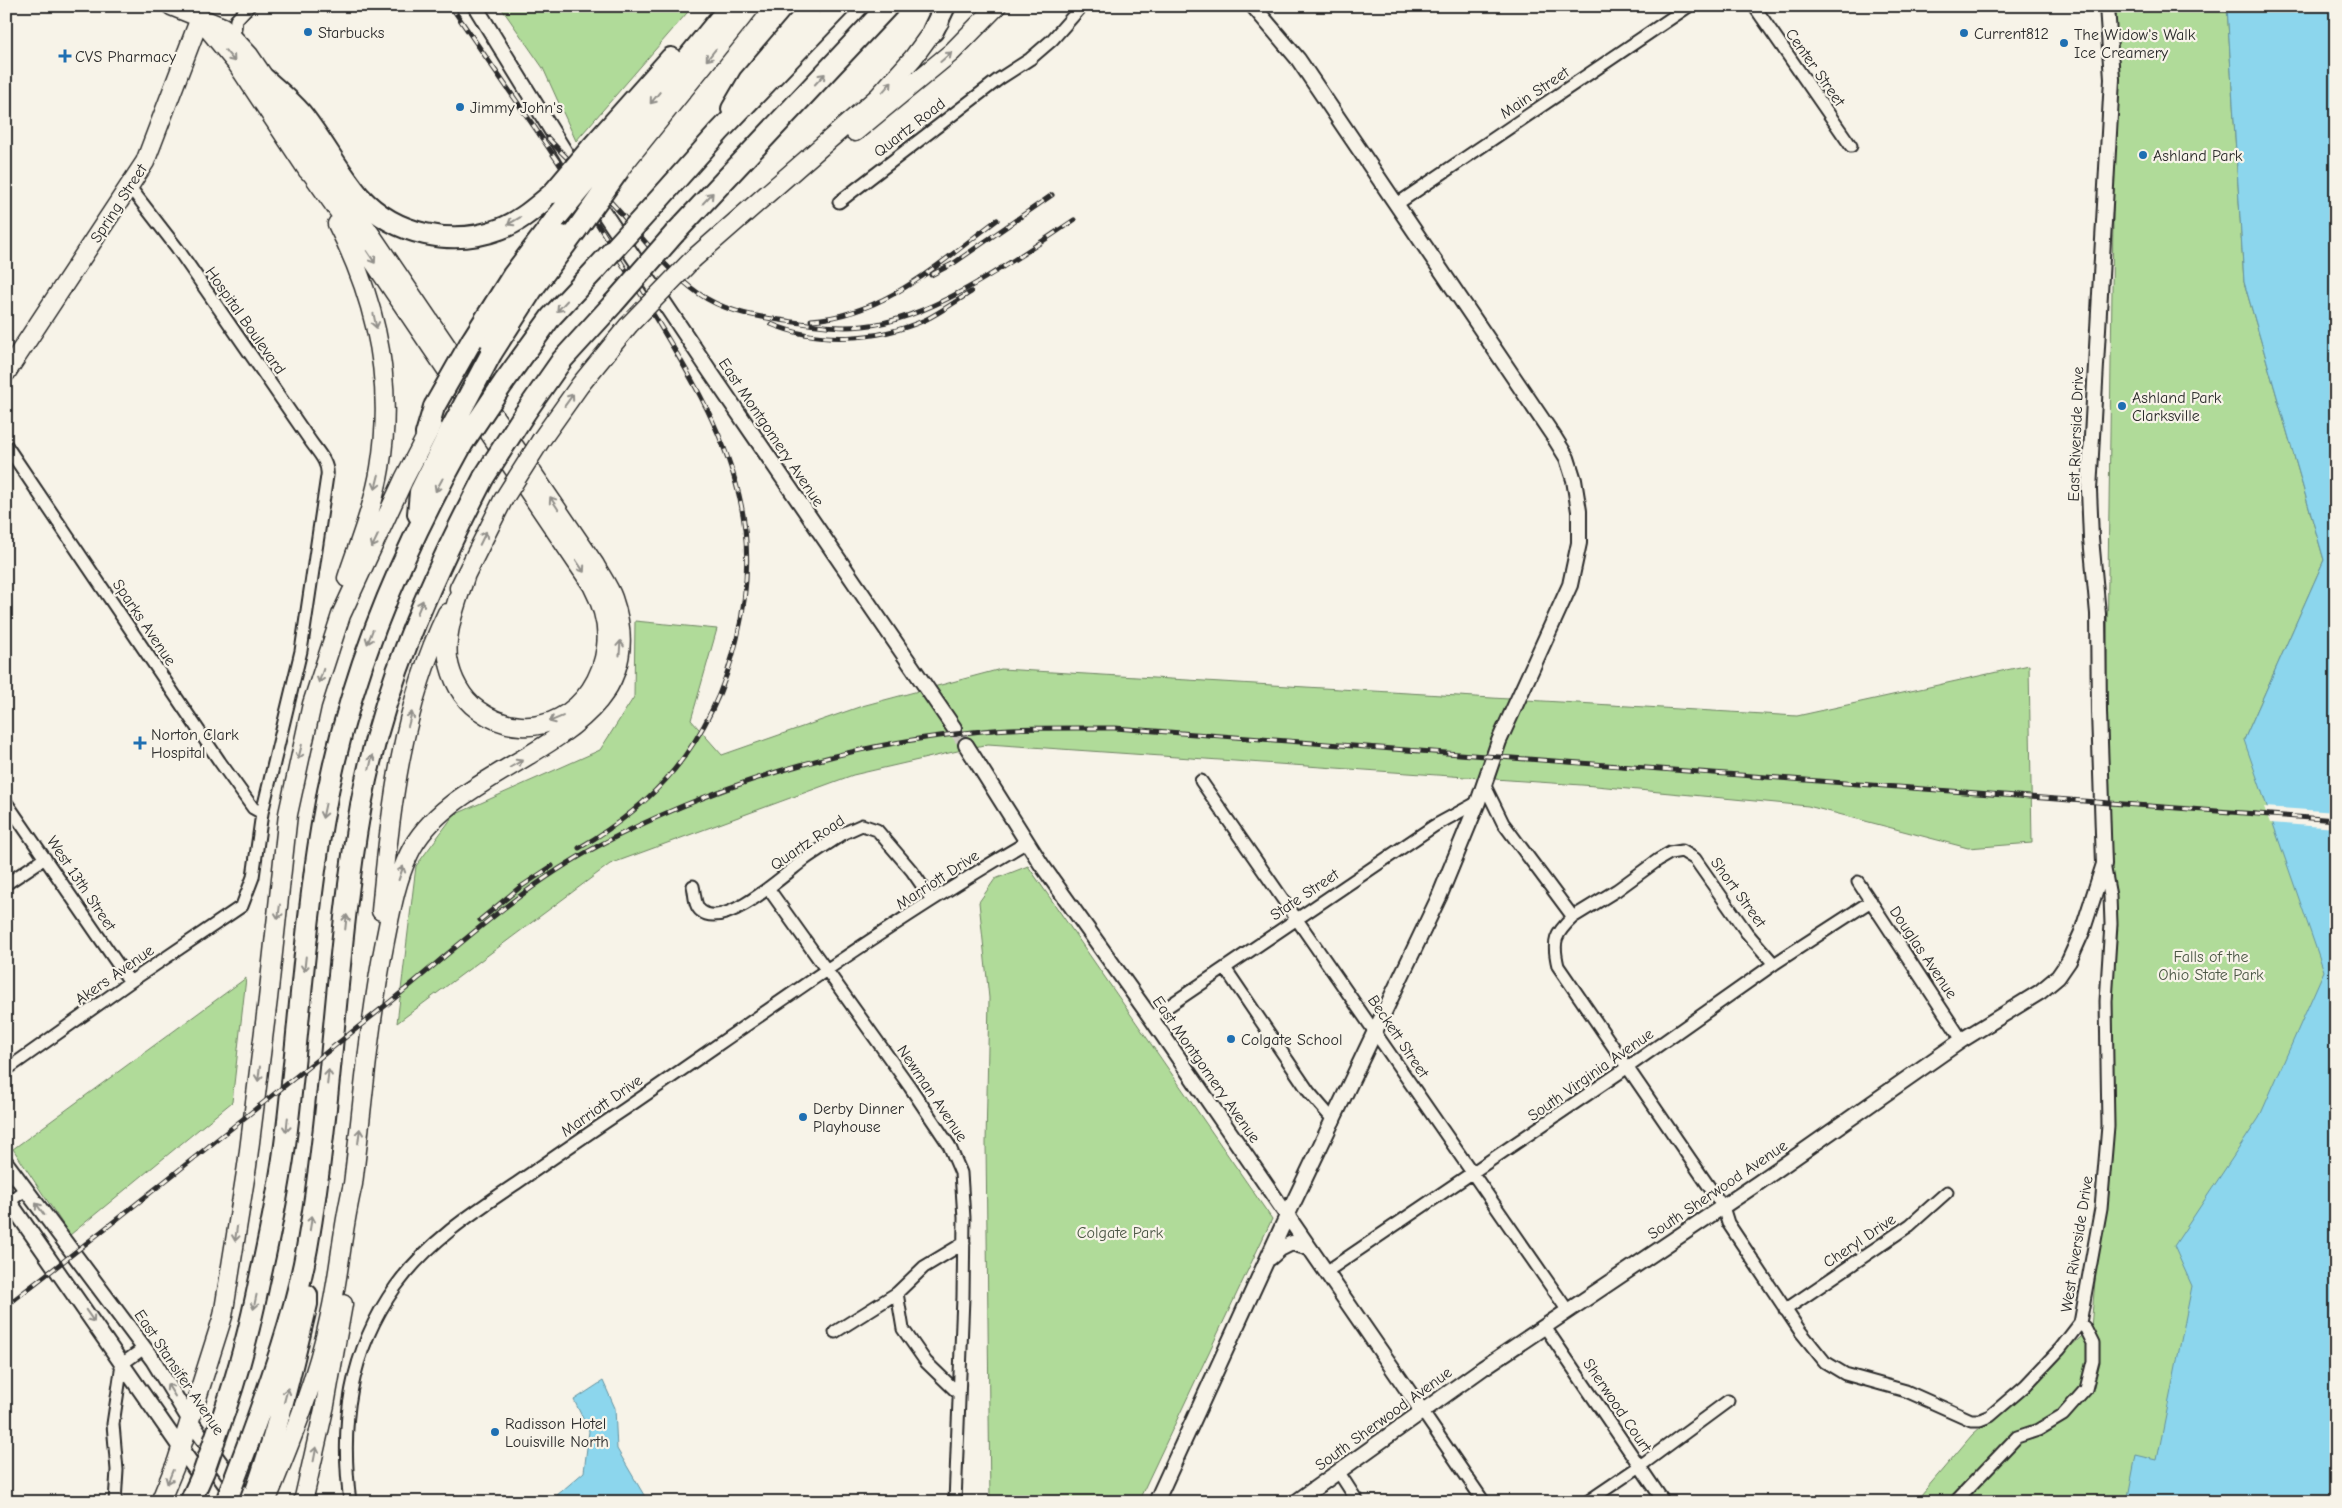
<svg xmlns="http://www.w3.org/2000/svg" width="2342" height="1508" font-family="'Comic Neue',sans-serif">
<style>
.green{fill:#b0db99;stroke:#6e8362}
.water{fill:#8cd6ed;stroke:#65929f}
.pier{fill:#f7f3e8}
.lines{fill:none;stroke-linecap:round;stroke-linejoin:round}
.tertiary-tunnel{stroke:#cecbc2;stroke-width:14;stroke-dasharray:14 7;stroke-linecap:butt}
.minor-casing{stroke:#2b2b2b;stroke-width:15}
.tertiary-casing{stroke:#2b2b2b;stroke-width:18}
.primary-casing{stroke:#2b2b2b;stroke-width:21}
.motorway-casing{stroke:#2b2b2b;stroke-width:24}
.minor{stroke:#f7f3e8;stroke-width:11}
.tertiary{stroke:#f7f3e8;stroke-width:14}
.primary{stroke:#f7f3e8;stroke-width:18}
.motorway{stroke:#f7f3e8;stroke-width:20}
.rail-casing{stroke:#2b2b2b;stroke-width:5}
.rail{stroke:#f7f3e8;stroke-width:3;stroke-dasharray:9;stroke-linecap:butt}
.primary-bridge-casing{stroke:#2b2b2b;stroke-width:21;stroke-linecap:butt}
.motorway-bridge-casing{stroke:#2b2b2b;stroke-width:24;stroke-linecap:butt}
.primary-bridge{stroke:#f7f3e8;stroke-width:18}
.motorway-bridge{stroke:#f7f3e8;stroke-width:20}
.oneway{stroke:#918f8a}
.poi-dot{fill:#1f6fb2;stroke:#f7f3e8;stroke-width:2}
.labels{text-anchor:middle;stroke-width:4.5;stroke-linejoin:round;paint-order:stroke}
.poi-label{font-size:16px;fill:#2b2b2b;stroke:#f7f3e8;text-anchor:start}
.street-label{font-size:16px;fill:#2b2b2b;stroke:#f7f3e8}
.park-label{font-size:16px;fill:#4c5746;stroke:#f7f3e8}
</style>
<rect width="100%" height="100%" fill="#f7f3e8"/>
<filter id="ink" filterUnits="userSpaceOnUse"><feTurbulence type="fractalNoise" baseFrequency=".02" numOctaves="2"/><feDisplacementMap in="SourceGraphic" scale="10" xChannelSelector="R" yChannelSelector="G"/><feConvolveMatrix kernelMatrix="1 2 1 2 8 2 1 2 1" color-interpolation-filters="sRGB"/></filter>
<g filter="url(#ink)">
<!-- green -->
<path class="green" d="M 500,6 L 693,6 L 576,141 L 543,68 Z
M 2116,6 L 2227,6 L 2244,282 L 2324,560 L 2244,740 L 2336,748 L 2336,1222 L 2220,1502 L 1915,1502 L 1972,1435 L 2091,1328 L 2108,1126 L 2104,864 Z
M 635,621 L 717,629 L 691,720 L 722,755 L 862,706 L 1001,669 L 1797,716 L 2029,665 L 2032,843 L 1968,848 L 1808,806 L 1596,786 L 988,744 L 853,775 L 610,864 L 397,1023 L 416,866 L 454,815 L 600,750 L 634,697 Z
M 1028,866 L 1272,1219 L 1138,1502 L 990,1502 L 986,1143 L 989,998 L 979,902 L 995,879 Z
M 246,978 L 232,1102 L 70,1235 L 13,1149 Z"/>
<!-- water -->
<path class="water" d="M 2227,6 L 2336,6 L 2336,1502 L 2127,1502 L 2136,1455 L 2157,1460 L 2192,1286 L 2174,1246 L 2259,1118 L 2324,971 L 2244,740 L 2324,560 L 2244,282 Z
M 603,1381 L 615,1408 L 617,1449 L 648,1502 L 549,1502 L 584,1472 L 589,1431 L 574,1400 Z"/>
<!-- pier -->
<path class="pier" d="M 2264,807 L 2336,812 L 2336,828 L 2270,823 Z"/>
<g class="lines">
<!-- tertiary-tunnel -->
<path class="tertiary-tunnel" d="M 954,728 L 966,745"/>
<!-- minor casing -->
<g class="minor-casing">
<path id="minor" d="M 1754,6 L 1851,146
M 234,37 L 236,20 L 249,6
M 839,202 L 999,79 L 1030,59 L 1052,40 L 1082,6
M 1397,204 L 1689,6
M 6,445 L 220,762 L 253,808 L 262,813
M 1201,781 L 1568,1311
M 1484,784 L 1503,823 L 1573,917 C 1555,934 1552,941 1558,966 L 1723,1207 L 1728,1223 L 1800,1331 L 1825,1362 L 1845,1374 L 1906,1391 L 1971,1420 L 1980,1420 L 1990,1416 L 2025,1386 L 2060,1349 L 2080,1323 L 2101,1208 L 2108,1126 L 2106,1001 L 2111,924 L 2110,896 L 2104,864
M 6,802 L 130,982
M 1858,882 L 1962,1040
M 6,884 L 45,858
M 693,886 C 695,893 694,906 701,911 C 725,931 786,873 805,859 C 818,850 831,842 844,833 L 862,825 L 877,830 L 912,871 L 932,900
M 768,888 L 910,1087 L 949,1145 L 961,1173 L 964,1218 L 963,1297 L 955,1502
M 1573,917 L 1617,890 L 1658,860 L 1670,853 L 1682,851 L 1695,859 L 1747,933 L 1774,964
M 1225,968 L 1309,1092 L 1334,1121
M 1151,1018 L 1434,826 L 1478,802
M 6,1070 L 130,982 L 242,906 L 253,877 L 262,813 L 301,651 L 327,476 C 329,463 318,452 311,442 L 177,248 L 129,186
M 6,1204 L 26,1189
M 1326,1272 L 1628,1067 L 1774,964 L 1871,901
M 897,1293 L 903,1329 L 926,1362 L 958,1393
M 1785,1310 L 1910,1225 L 1947,1192
M 1545,1327 L 1664,1502
M 835,1332 L 897,1293 L 924,1267 L 964,1243
M 1422,1411 L 1484,1502
M 1338,1471 L 1358,1502
M 115,1502 L 117,1470 L 113,1424 L 122,1364 L 144,1348
M 350,1502 C 340,1424 349,1352 396,1286 C 428,1242 472,1213 517,1183 C 553,1158 589,1133 625,1109 C 758,1018 888,923 1027,842
M 1587,1502 L 1640,1466 L 1728,1401
M 1955,1502 L 2017,1437 L 2038,1430 L 2063,1415 L 2086,1389 L 2093,1361 L 2093,1343 L 2086,1329 L 2080,1323"/>
</g>
<!-- tertiary casing -->
<g class="tertiary-casing">
<path id="tertiary" d="M 475,6 L 579,175
M 592,195 L 711,373 L 954,728
M 966,745 L 1041,864 L 1151,1018 L 1422,1411
M 6,1163 L 153,1360 L 189,1419 L 248,1502
M 6,1197 L 218,1502
M 1270,1258 L 1280,1249 L 1292,1243 L 1309,1248
M 1156,1502 L 1287,1216 L 1439,897 L 1478,802 L 1499,741 L 1570,585 L 1579,543 L 1579,511 L 1574,480 L 1567,458 L 1554,437 L 1298,59 L 1253,6
M 1296,1502 L 1483,1368 L 1758,1183 L 1962,1040 L 2040,992 L 2058,977 L 2069,961 L 2082,932 L 2104,864 L 2099,712 L 2098,614 L 2091,538 L 2089,490 L 2112,79 L 2107,6"/>
</g>
<!-- primary casing -->
<g class="primary-casing">
<path id="primary" d="M 171,6 L 223,27 L 249,55 L 595,565 C 601,576 609,587 613,598 C 664,744 455,755 409,854 C 396,881 391,911 385,941 C 369,1021 363,1103 353,1184 C 342,1228 340,1272 330,1315 C 317,1379 291,1441 266,1502
M 200,19 L 237,64 L 308,171
M 855,132 L 952,52 L 997,6
M 302,160 L 359,240 L 592,585 C 602,604 609,624 606,647 C 598,711 534,750 478,710 C 462,699 451,678 448,658 C 445,631 457,602 465,577
M 619,170 L 751,6
M 337,224 C 376,300 394,383 380,468 C 374,505 359,542 347,578
M 693,259 L 878,97 L 913,58 L 940,21
M 480,346 L 523,283 L 562,235
M 6,373 L 145,162 L 200,18
M 541,440 L 580,385 L 628,326
M 459,588 L 503,500
M 381,911 C 390,810 402,705 447,613
M 160,1502 L 177,1461 L 223,1316 L 247,1166 L 268,999 L 288,814 L 312,704 L 341,615 L 404,479 L 433,423
M 303,1502 L 325,1405 L 343,1304"/>
</g>
<!-- motorway casing -->
<g class="motorway-casing">
<path id="motorway" d="M 933,31 L 945,6
M 265,79 C 277,90 290,100 301,113 C 322,139 338,171 360,197 C 395,235 452,247 500,229 C 520,222 537,206 553,193
M 732,109 L 749,80 L 812,6
M 591,148 L 671,58
M 605,159 L 730,6
M 654,205 L 719,132 L 840,6
M 675,233 L 888,6
M 472,340 L 513,275 L 557,217
M 491,354 L 532,290 L 575,232
M 504,382 L 551,317 L 595,270
M 525,413 L 562,360 L 613,304
M 426,434 L 434,407
M 418,514 L 420,492 L 451,429
M 225,1410 C 240,1367 251,1323 260,1278 C 271,1229 281,1180 287,1129 C 299,1028 305,925 322,824 C 345,686 395,565 463,443
M 249,1441 C 272,1378 295,1314 307,1248 C 333,1102 335,951 361,805 C 382,688 430,581 484,477
M 252,1502 C 276,1437 291,1371 307,1304 L 307,1295"/>
</g>
<!-- minor -->
<use href="#minor" class="minor"/>
<!-- tertiary -->
<use href="#tertiary" class="tertiary"/>
<!-- primary -->
<use href="#primary" class="primary"/>
<!-- motorway -->
<use href="#motorway" class="motorway"/>
<!-- rail casing -->
<g class="rail-casing">
<path id="rail" d="M 451,6 C 484,55 519,104 552,153 C 583,198 610,245 639,291 C 678,355 721,421 739,495 C 761,585 733,698 674,770 C 648,802 615,827 579,848
M 548,138 C 567,159 589,179 609,200 C 638,231 663,268 698,293 C 721,310 752,316 780,320 C 808,324 834,329 863,326 C 932,320 1017,258 1074,220
M 931,275 L 954,263 L 1052,195
M 811,320 C 885,315 939,263 997,220
M 771,324 C 819,344 877,341 925,320 C 941,312 956,301 971,292
M 480,920 L 519,888 L 552,866
M 6,1306 C 134,1207 260,1105 386,1005 C 453,951 522,886 598,846 C 713,785 843,745 973,732 C 1020,727 1067,728 1115,728 L 2336,820"/>
</g>
<!-- rail -->
<use href="#rail" class="rail"/>
<!-- primary-bridge casing -->
<g class="primary-bridge-casing">
<path id="primary-bridge" d="M 628,326 L 693,259
M 503,500 L 541,440"/>
</g>
<!-- motorway-bridge casing -->
<g class="motorway-bridge-casing">
<path id="motorway-bridge" d="M 553,193 L 591,148
M 557,217 L 605,159
M 575,232 L 619,170
M 595,270 L 654,205
M 613,304 L 675,233
M 434,407 L 472,340
M 451,429 L 491,354
M 463,443 L 504,382
M 484,477 L 525,413
M 191,1500 L 204,1471 L 225,1410
M 226,1502 L 249,1441"/>
</g>
<!-- primary-bridge -->
<use href="#primary-bridge" class="primary-bridge"/>
<!-- motorway-bridge -->
<use href="#motorway-bridge" class="motorway-bridge"/>
</g>
<!-- one-way arrows -->
<defs><path id="oneway-shaft" d="M-6 0H5M1.5-3L5.5 0L1.5 3" fill="none" stroke-width="1.6" stroke-linecap="round" stroke-linejoin="round" transform="scale(1.25)"/></defs>
<g class="oneway">
<use href="#oneway-shaft" transform="translate(711 55) rotate(129)"/>
<use href="#oneway-shaft" transform="translate(230 56) rotate(50)"/>
<use href="#oneway-shaft" transform="translate(946 57) rotate(-41)"/>
<use href="#oneway-shaft" transform="translate(820 79) rotate(-47)"/>
<use href="#oneway-shaft" transform="translate(887 87) rotate(-49)"/>
<use href="#oneway-shaft" transform="translate(655 98) rotate(129)"/>
<use href="#oneway-shaft" transform="translate(708 198) rotate(-47)"/>
<use href="#oneway-shaft" transform="translate(514 221) rotate(149)"/>
<use href="#oneway-shaft" transform="translate(371 257) rotate(56)"/>
<use href="#oneway-shaft" transform="translate(562 306) rotate(133)"/>
<use href="#oneway-shaft" transform="translate(375 321) rotate(78)"/>
<use href="#oneway-shaft" transform="translate(569 400) rotate(-54)"/>
<use href="#oneway-shaft" transform="translate(377 482) rotate(104)"/>
<use href="#oneway-shaft" transform="translate(439 485) rotate(119)"/>
<use href="#oneway-shaft" transform="translate(554 503) rotate(-123)"/>
<use href="#oneway-shaft" transform="translate(483 538) rotate(-64)"/>
<use href="#oneway-shaft" transform="translate(375 541) rotate(115)"/>
<use href="#oneway-shaft" transform="translate(580 566) rotate(56)"/>
<use href="#oneway-shaft" transform="translate(420 607) rotate(-67)"/>
<use href="#oneway-shaft" transform="translate(370 637) rotate(111)"/>
<use href="#oneway-shaft" transform="translate(620 648) rotate(-86)"/>
<use href="#oneway-shaft" transform="translate(321 676) rotate(108)"/>
<use href="#oneway-shaft" transform="translate(410 719) rotate(-75)"/>
<use href="#oneway-shaft" transform="translate(556 719) rotate(157)"/>
<use href="#oneway-shaft" transform="translate(300 752) rotate(104)"/>
<use href="#oneway-shaft" transform="translate(371 762) rotate(-77)"/>
<use href="#oneway-shaft" transform="translate(516 764) rotate(-30)"/>
<use href="#oneway-shaft" transform="translate(324 811) rotate(102)"/>
<use href="#oneway-shaft" transform="translate(401 873) rotate(-71)"/>
<use href="#oneway-shaft" transform="translate(279 912) rotate(97)"/>
<use href="#oneway-shaft" transform="translate(346 922) rotate(-84)"/>
<use href="#oneway-shaft" transform="translate(305 964) rotate(96)"/>
<use href="#oneway-shaft" transform="translate(259 1074) rotate(97)"/>
<use href="#oneway-shaft" transform="translate(328 1077) rotate(-84)"/>
<use href="#oneway-shaft" transform="translate(287 1125) rotate(96)"/>
<use href="#oneway-shaft" transform="translate(359 1136) rotate(-83)"/>
<use href="#oneway-shaft" transform="translate(40 1209) rotate(-126)"/>
<use href="#oneway-shaft" transform="translate(311 1223) rotate(-81)"/>
<use href="#oneway-shaft" transform="translate(236 1234) rotate(98)"/>
<use href="#oneway-shaft" transform="translate(255 1302) rotate(102)"/>
<use href="#oneway-shaft" transform="translate(90 1316) rotate(55)"/>
<use href="#oneway-shaft" transform="translate(171 1390) rotate(-122)"/>
<use href="#oneway-shaft" transform="translate(286 1395) rotate(-75)"/>
<use href="#oneway-shaft" transform="translate(315 1454) rotate(-79)"/>
<use href="#oneway-shaft" transform="translate(170 1477) rotate(112)"/>
</g>
</g>
<!-- markers -->
<g class="poi-dot">
<circle cx="308" cy="32" r="5"/>
<circle cx="1964" cy="33" r="5"/>
<circle cx="2064" cy="43" r="5"/>
<path d="M62.5 48.5h5v5h5v5h-5v5h-5v-5h-5v-5h5z"/>
<circle cx="460" cy="107" r="5"/>
<circle cx="2143" cy="155" r="5"/>
<circle cx="2122" cy="406" r="5"/>
<path d="M137.5 735.5h5v5h5v5h-5v5h-5v-5h-5v-5h5z"/>
<circle cx="1231" cy="1039" r="5"/>
<circle cx="803" cy="1117" r="5"/>
<circle cx="495" cy="1432" r="5"/>
</g>
<g class="labels">
<!-- poi labels -->
<g class="poi-label">
<text x="318" y="38">Starbucks</text>
<text x="1974" y="39">Current812</text>
<text x="2074" y="40">The Widow's Walk<tspan x="2074" dy="18">Ice Creamery</tspan></text>
<text x="75" y="62">CVS Pharmacy</text>
<text x="470" y="113">Jimmy John's</text>
<text x="2153" y="161">Ashland Park</text>
<text x="2132" y="403">Ashland Park<tspan x="2132" dy="18">Clarksville</tspan></text>
<text x="151" y="740">Norton Clark<tspan x="151" dy="18">Hospital</tspan></text>
<text x="1241" y="1045">Colgate School</text>
<text x="813" y="1114">Derby Dinner<tspan x="813" dy="18">Playhouse</tspan></text>
<text x="505" y="1429">Radisson Hotel<tspan x="505" dy="18">Louisville North</tspan></text>
</g>
<!-- street labels -->
<g class="street-label">
<text transform="translate(1816 67) rotate(55)" y="6">Center Street</text>
<text transform="translate(1534 92) rotate(-34)" y="6">Main Street</text>
<text transform="translate(909 127) rotate(-38)" y="6">Quartz Road</text>
<text transform="translate(118 203) rotate(-57)" y="6">Spring Street</text>
<text transform="translate(246 320) rotate(55)" y="6">Hospital Boulevard</text>
<text transform="translate(772 432) rotate(56)" y="6">East Montgomery Avenue</text>
<text transform="translate(2075 434) rotate(-88)" y="6">East Riverside Drive</text>
<text transform="translate(145 622) rotate(56)" y="6">Sparks Avenue</text>
<text transform="translate(807 842) rotate(-34)" y="6">Quartz Road</text>
<text transform="translate(937 879) rotate(-33)" y="6">Marriott Drive</text>
<text transform="translate(82 883) rotate(56)" y="6">West 13th Street</text>
<text transform="translate(1739 892) rotate(54)" y="6">Short Street</text>
<text transform="translate(1304 894) rotate(-34)" y="6">State Street</text>
<text transform="translate(1924 952) rotate(56)" y="6">Douglas Avenue</text>
<text transform="translate(114 974) rotate(-35)" y="6">Akers Avenue</text>
<text transform="translate(1399 1036) rotate(56)" y="6">Beckett Street</text>
<text transform="translate(1207 1069) rotate(55)" y="6">East Montgomery Avenue</text>
<text transform="translate(1590 1074) rotate(-35)" y="6">South Virginia Avenue</text>
<text transform="translate(933 1093) rotate(56)" y="6">Newman Avenue</text>
<text transform="translate(601 1105) rotate(-35)" y="6">Marriott Drive</text>
<text transform="translate(1717 1189) rotate(-34)" y="6">South Sherwood Avenue</text>
<text transform="translate(1859 1240) rotate(-34)" y="6">Cheryl Drive</text>
<text transform="translate(2076 1244) rotate(-81)" y="6">West Riverside Drive</text>
<text transform="translate(180 1372) rotate(56)" y="6">East Stansifer Avenue</text>
<text transform="translate(1618 1405) rotate(56)" y="6">Sherwood Court</text>
<text transform="translate(1383 1418) rotate(-36)" y="6">South Sherwood Avenue</text>
</g>
<!-- park labels -->
<g class="park-label">
<text x="2211" y="962">Falls of the<tspan x="2211" dy="18">Ohio State Park</tspan></text>
<text x="1120" y="1238">Colgate Park</text>
</g>
</g>
<!-- margin -->
<rect width="2342" height="1508" fill="none" stroke="#f7f3e8" stroke-width="25"/>
<rect x="12" y="12" width="2317" height="1483" fill="none" stroke="#2b2b2b" stroke-width="2" filter="url(#ink)"/>
</svg>
